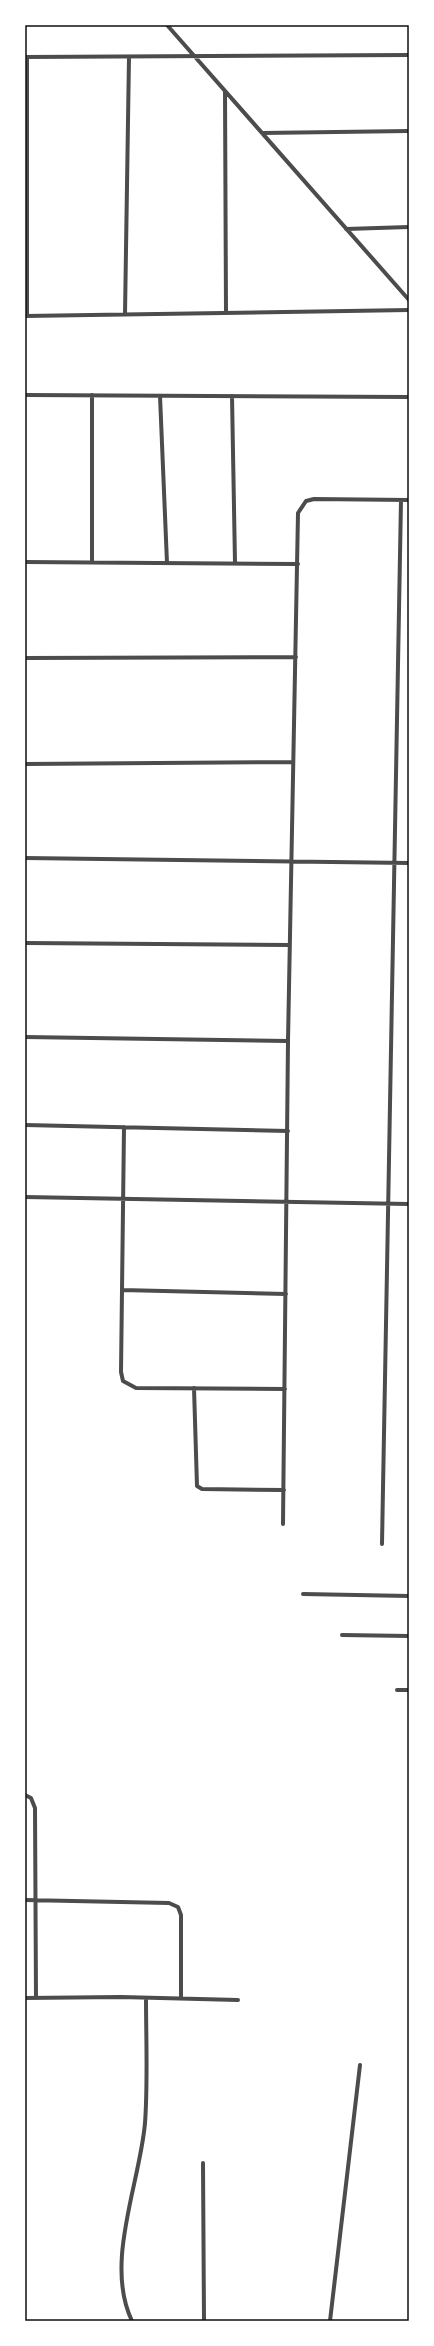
<svg xmlns="http://www.w3.org/2000/svg" width="434" height="2346" font-family="'Nunito Sans',sans-serif">
<style>
.lines{fill:none;stroke-linecap:round;stroke-linejoin:round}
.minor{stroke:#4c4c4c;stroke-width:4}
.neatline{fill:none;stroke:#111;stroke-width:1.5}
</style>
<rect width="100%" height="100%" fill="#fff"/>
<g class="lines">
<!-- minor -->
<path class="minor" d="M 167,25 L 409,300
M 25,57 L 409,55
M 225,91 L 226,313
M 262,133 L 409,131
M 346,229 L 409,227
M 125,314 L 129,57
M 25,316 L 409,310
M 27,316 L 27,57
M 25,395 L 409,397
M 92,395 L 92,562
M 160,396 L 167,563
M 232,396 L 235,563
M 25,562 L 298,564
M 25,658 L 296,657
M 25,764 L 293,762
M 25,858 L 409,863
M 25,943 L 289,945
M 25,1037 L 288,1041
M 25,1125 L 288,1131
M 124,1127 L 121,1372 L 123,1381 L 136,1388 L 285,1389
M 25,1197 L 409,1204
M 122,1290 L 286,1294
M 194,1388 L 197,1486 L 202,1489 L 284,1490
M 283,1524 L 288,1041 L 298,513 L 306,501 L 314,499 L 409,500
M 382,1544 L 401,500
M 303,1594 L 409,1596
M 342,1635 L 409,1636
M 397,1690 L 409,1690
M 25,1795 L 31,1798 L 35,1808 L 36,1998
M 25,1900 L 169,1903 L 178,1907 L 181,1915 L 181,1998
M 25,1998 L 121,1997 L 238,2000
M 203,2163 L 204,2321
M 132,2321 C 104,2263 140,2183 145,2123 C 148,2082 146,2039 146,1998
M 330,2321 L 360,2065"/>
</g>
<!-- border -->
<rect width="434" height="2346" fill="none" stroke="#ffffff" stroke-width="52"/>
<rect x="26" y="26" width="382" height="2294" class="neatline"/>
</svg>
